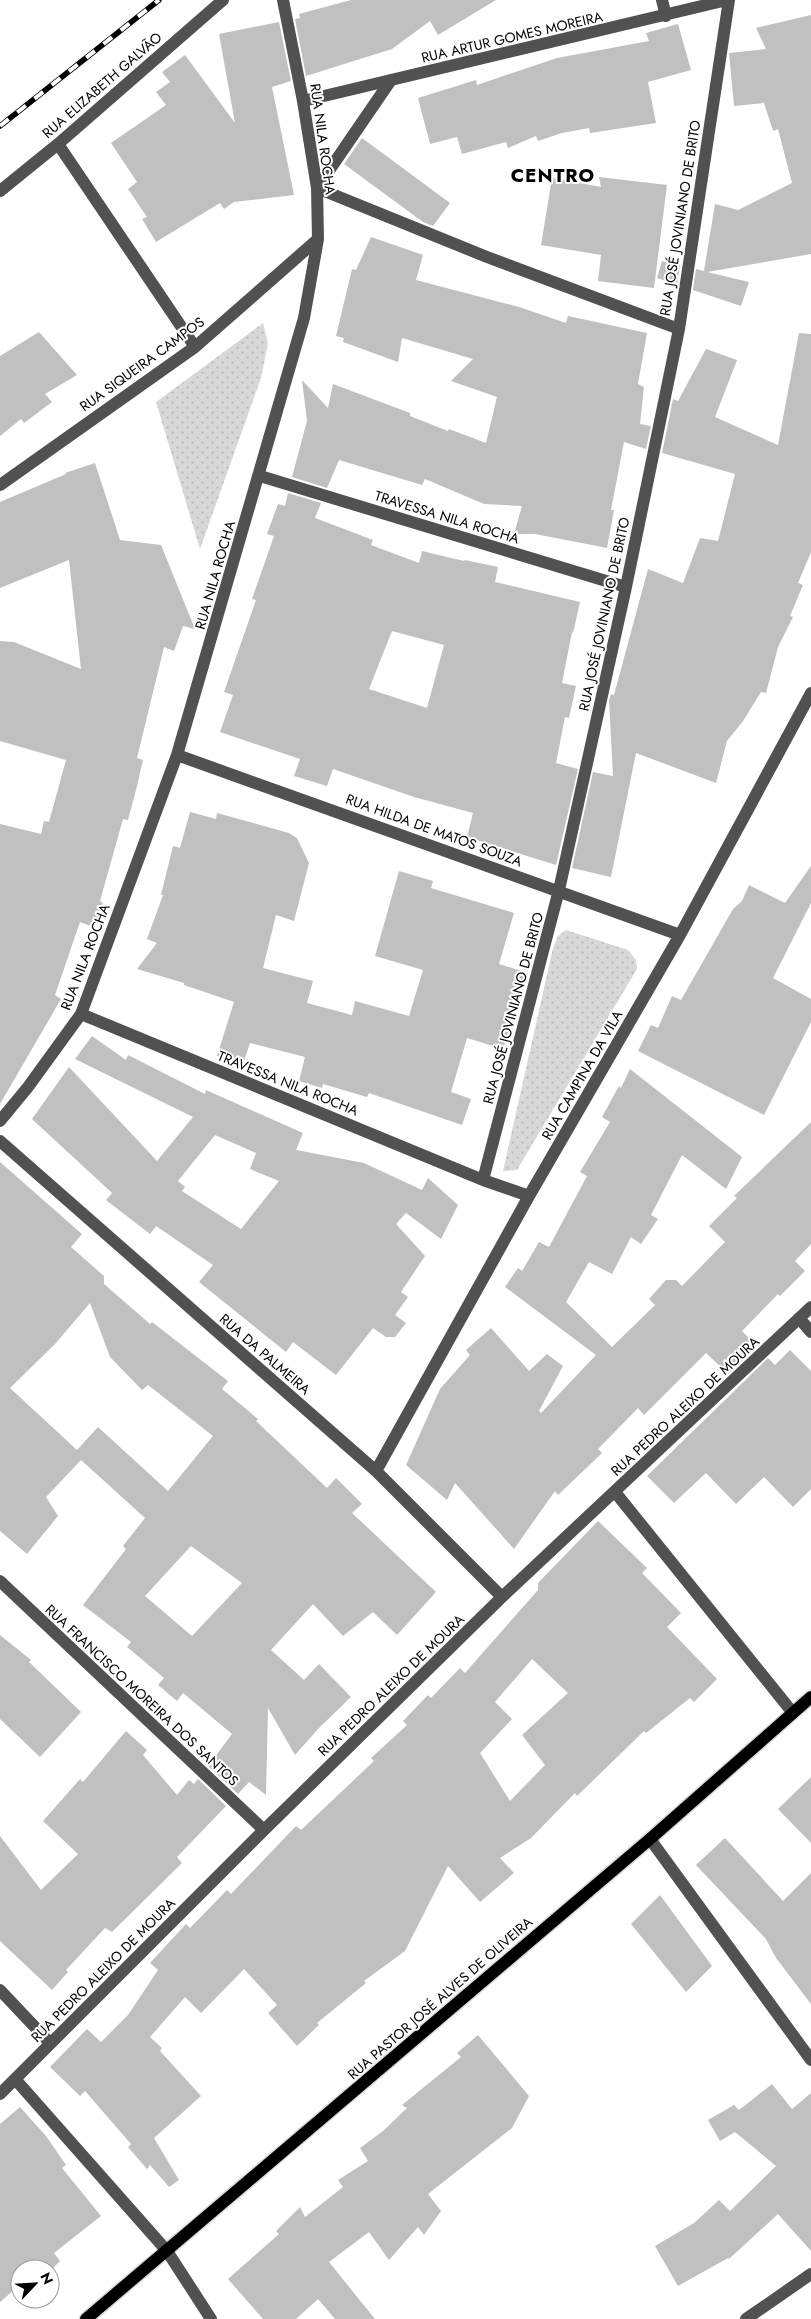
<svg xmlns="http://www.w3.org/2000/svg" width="811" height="2319" font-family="Jost,sans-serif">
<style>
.park{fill:url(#park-dots)}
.building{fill:#c0c0c0;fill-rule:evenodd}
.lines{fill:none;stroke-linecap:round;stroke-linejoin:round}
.major-casing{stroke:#dbdbdb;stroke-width:15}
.minor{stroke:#515151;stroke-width:12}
.major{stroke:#000;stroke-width:12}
.rail-casing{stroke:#000;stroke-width:5.5}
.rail{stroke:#fff;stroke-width:4;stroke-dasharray:11;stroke-linecap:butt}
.labels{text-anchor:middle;stroke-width:4;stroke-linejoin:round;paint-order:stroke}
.street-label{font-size:14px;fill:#000;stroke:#fff}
.district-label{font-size:19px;font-weight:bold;letter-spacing:1px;fill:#000;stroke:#fff}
</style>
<defs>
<pattern id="park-dots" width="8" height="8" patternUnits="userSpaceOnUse" patternTransform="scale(1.25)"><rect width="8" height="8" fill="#d8d8d8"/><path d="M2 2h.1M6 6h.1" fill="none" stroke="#b8b8b8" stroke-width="1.8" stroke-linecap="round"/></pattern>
</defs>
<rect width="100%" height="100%" fill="#fff"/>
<!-- park -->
<path class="park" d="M 263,323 L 268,343 L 261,378 L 200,549 L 156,402 Z
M 566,930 L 628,950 L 636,960 L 637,969 L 517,1170 L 503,1171 L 553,948 L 558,936 Z"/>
<!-- building -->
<path class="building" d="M 351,0 L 496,0 L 438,35 L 430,21 L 392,49 L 306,76 L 295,19 L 300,18 L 299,14 Z
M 811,15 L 811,254 L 707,272 L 749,282 L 741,306 L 693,290 L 696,269 L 704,271 L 715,204 L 738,210 L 792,183 L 778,129 L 773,131 L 764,103 L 734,106 L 729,53 L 766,49 L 756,28 Z
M 279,22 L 291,81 L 272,87 L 294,195 L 234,202 L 224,209 L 220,203 L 156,242 L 142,219 L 147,217 L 128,189 L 137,182 L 111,143 L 166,105 L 156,92 L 170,82 L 162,72 L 185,55 L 235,123 L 219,34 Z
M 678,24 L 691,70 L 648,82 L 656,123 L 590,133 L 589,128 L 562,133 L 538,141 L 536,136 L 508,148 L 506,142 L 462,154 L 457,137 L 430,144 L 418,98 L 476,80 L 477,85 L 557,58 L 649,41 L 646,33 Z
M 362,138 L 450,203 L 433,226 L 423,222 L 344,164 Z
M 599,177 L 667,185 L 654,288 L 598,281 L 601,255 L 541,245 L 552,178 L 601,187 Z
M 371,237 L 423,255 L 416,280 L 519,307 L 566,323 L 568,316 L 647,333 L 638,384 L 644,387 L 640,424 L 651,426 L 646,449 L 624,442 L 611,510 L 614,510 L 607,548 L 535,534 L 514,534 L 522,506 L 484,504 L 425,479 L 422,485 L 339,460 L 327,488 L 292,477 L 307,421 L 302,380 L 328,408 L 333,384 L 410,413 L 410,416 L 448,431 L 449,429 L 486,443 L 497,397 L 451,381 L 473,359 L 402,338 L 398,362 L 343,342 L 344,338 L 336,336 L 352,269 L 356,270 Z
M 662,261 L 680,265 L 677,285 L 657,278 Z
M 39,332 L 77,375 L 45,394 L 52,402 L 24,423 L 21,419 L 0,436 L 0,356 Z
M 799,333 L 811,334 L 811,552 L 798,583 L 803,585 L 790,616 L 793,617 L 778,647 L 766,693 L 761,692 L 743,721 L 727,741 L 716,783 L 636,753 L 611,877 L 572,868 L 593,772 L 613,776 L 609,700 L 611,694 L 614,695 L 648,569 L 683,583 L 700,538 L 718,541 L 735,474 L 662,453 L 673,399 L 678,401 L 706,349 L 737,360 L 715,417 L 778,445 Z
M 95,463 L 120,540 L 161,545 L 195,629 L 183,626 L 174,651 L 164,647 L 137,758 L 143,760 L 136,790 L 128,820 L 123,819 L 100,901 L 103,903 L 93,927 L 80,922 L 55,995 L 61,999 L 0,1104 L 0,824 L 41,834 L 44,821 L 49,822 L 66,760 L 0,741 L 0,641 L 14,642 L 81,669 L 69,560 L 0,588 L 0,502 L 66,474 L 65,473 Z
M 288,493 L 321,503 L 315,518 L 373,540 L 371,545 L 419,563 L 422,551 L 464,561 L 465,560 L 498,567 L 495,582 L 580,602 L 573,633 L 572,632 L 562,683 L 576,686 L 569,718 L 565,717 L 556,763 L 578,769 L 556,865 L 467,837 L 473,813 L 414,797 L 333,769 L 327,786 L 294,776 L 300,759 L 220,732 L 233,695 L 224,692 L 256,600 L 252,599 L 274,536 L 267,534 L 278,504 L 285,506 ZM 392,631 L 444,645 L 427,708 L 369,689 Z
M 190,812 L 216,819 L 217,813 L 289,833 L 297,838 L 309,863 L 294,921 L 276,915 L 263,968 L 313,981 L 307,1003 L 352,1015 L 355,1001 L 409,1016 L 423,970 L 375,956 L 399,871 L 433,881 L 431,888 L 514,913 L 499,964 L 525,972 L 509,1020 L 512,1021 L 503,1049 L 467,1038 L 451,1092 L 471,1099 L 462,1125 L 369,1093 L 367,1097 L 323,1084 L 322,1088 L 299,1081 L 305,1057 L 250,1043 L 243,1064 L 217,1056 L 234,1002 L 184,985 L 184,983 L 137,969 L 157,943 L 147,939 L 163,895 L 161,895 L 173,846 L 180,848 Z
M 811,866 L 811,903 L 773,978 L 811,999 L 811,1022 L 764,1115 L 638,1051 L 651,1025 L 658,1028 L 672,996 L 681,1000 L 733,909 L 742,901 L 749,885 L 785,903 Z
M 92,1036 L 126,1060 L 128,1055 L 205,1094 L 206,1090 L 303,1133 L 296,1150 L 364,1163 L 422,1190 L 428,1178 L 458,1205 L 441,1239 L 406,1213 L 396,1224 L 425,1256 L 401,1292 L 408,1297 L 395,1315 L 406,1323 L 395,1337 L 386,1337 L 373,1328 L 336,1375 L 293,1342 L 286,1352 L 199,1282 L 213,1265 L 156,1226 L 150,1234 L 106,1200 L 112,1193 L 32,1119 L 69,1067 L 157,1161 L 193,1117 L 75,1059 ZM 215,1135 L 256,1153 L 250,1169 L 279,1181 L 241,1229 L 182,1191 L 185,1187 L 178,1181 Z
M 630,1069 L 742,1157 L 726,1189 L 682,1155 L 651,1215 L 658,1219 L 641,1244 L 631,1237 L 612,1274 L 589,1262 L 566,1302 L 612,1347 L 655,1305 L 649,1299 L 666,1280 L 676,1280 L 682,1286 L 725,1242 L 709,1226 L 737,1198 L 734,1196 L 811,1122 L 811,1244 L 795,1261 L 805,1271 L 780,1296 L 778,1294 L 742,1331 L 757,1346 L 728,1374 L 706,1353 L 644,1415 L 638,1408 L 598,1449 L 602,1453 L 558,1495 L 555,1491 L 514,1549 L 455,1483 L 447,1500 L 406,1465 L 440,1389 L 470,1355 L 466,1350 L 491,1328 L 529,1371 L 547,1354 L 563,1366 L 539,1411 L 541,1413 L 596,1355 L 505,1287 L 518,1268 L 522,1271 L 539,1242 L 549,1247 L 587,1176 L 580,1172 L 610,1122 L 602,1117 L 619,1086 L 621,1088 Z
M 0,1162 L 82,1234 L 71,1247 L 104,1276 L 104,1284 L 150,1324 L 152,1322 L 228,1381 L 222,1389 L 258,1419 L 256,1421 L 327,1488 L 336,1478 L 362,1504 L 352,1513 L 436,1592 L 397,1635 L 373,1612 L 343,1636 L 313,1604 L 271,1650 L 304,1680 L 319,1664 L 351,1697 L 319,1728 L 295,1755 L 268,1708 L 266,1795 L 249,1782 L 238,1794 L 208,1766 L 232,1734 L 183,1693 L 177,1701 L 158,1685 L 164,1678 L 127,1647 L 131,1642 L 83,1605 L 126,1549 L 123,1546 L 145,1518 L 81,1460 L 46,1497 L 58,1516 L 27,1554 L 0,1531 ZM 90,1303 L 110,1357 L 142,1390 L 148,1385 L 213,1436 L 168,1491 L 98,1427 L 77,1450 L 10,1388 L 55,1344 ZM 191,1546 L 242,1583 L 192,1636 L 145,1596 Z
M 790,1350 L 811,1371 L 811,1489 L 793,1507 L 764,1477 L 736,1504 L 706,1473 L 674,1503 L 647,1476 L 768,1358 L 775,1365 Z
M 598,1521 L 647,1568 L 642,1573 L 681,1613 L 667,1627 L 717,1679 L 694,1702 L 690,1698 L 646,1733 L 644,1731 L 577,1796 L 575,1793 L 531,1838 L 500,1858 L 514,1873 L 480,1902 L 448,1866 L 405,1951 L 364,1981 L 366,1983 L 317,2023 L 319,2025 L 297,2046 L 268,2013 L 277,2005 L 244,1969 L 201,2013 L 185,1997 L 150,2037 L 162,2048 L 160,2051 L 201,2096 L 154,2138 L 179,2180 L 169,2187 L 150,2165 L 147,2169 L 128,2147 L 131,2144 L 85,2091 L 80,2096 L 50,2067 L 87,2029 L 101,2042 L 128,2015 L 158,1970 L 150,1963 L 186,1924 L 190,1928 L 227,1890 L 231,1894 L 296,1826 L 301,1830 L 374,1761 L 371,1758 L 407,1725 L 403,1721 L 428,1695 L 431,1698 L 460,1668 L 465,1673 L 538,1590 L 538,1583 ZM 532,1659 L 568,1693 L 522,1735 L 545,1765 L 510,1801 L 480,1753 L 512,1719 L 495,1702 Z
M 0,1635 L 31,1660 L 29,1662 L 81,1712 L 40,1757 L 0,1719 Z
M 126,1731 L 147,1750 L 143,1755 L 177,1795 L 189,1780 L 194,1784 L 198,1779 L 226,1806 L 177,1857 L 182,1863 L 112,1932 L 105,1928 L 66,1970 L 68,1972 L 52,1990 L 0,1941 L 0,1836 L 41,1890 L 78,1854 L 43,1821 L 80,1779 L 83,1782 Z
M 811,1777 L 811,1843 L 778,1809 Z
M 725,1838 L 783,1901 L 811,1873 L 811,2004 L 776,1958 L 766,1939 L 696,1865 Z
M 660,1895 L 712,1966 L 686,1992 L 631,1924 Z
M 478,2035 L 529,2096 L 512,2128 L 428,2194 L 441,2211 L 424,2235 L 418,2227 L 389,2260 L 369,2232 L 329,2262 L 375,2319 L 335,2319 L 318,2299 L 296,2319 L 263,2319 L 228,2279 L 279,2234 L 276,2231 L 300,2207 L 305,2217 L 343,2187 L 338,2180 L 368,2161 L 360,2148 L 383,2131 L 407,2108 L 402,2105 L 461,2057 L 457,2053 Z
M 772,2084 L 792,2109 L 811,2093 L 811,2251 L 778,2214 L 729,2259 L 728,2258 L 678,2286 L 655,2246 L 694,2223 L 719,2200 L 730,2211 L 776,2166 L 735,2132 L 720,2141 L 708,2120 L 734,2105 L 739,2110 Z
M 20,2107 L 46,2136 L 66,2165 L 62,2168 L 101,2216 L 54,2253 L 60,2261 L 50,2271 L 20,2269 L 20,2297 L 14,2290 L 0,2302 L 0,2124 Z"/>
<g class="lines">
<!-- major casing -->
<g class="major-casing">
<path id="major" d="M 86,2319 L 650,1839 L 811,1697"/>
</g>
<!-- minor -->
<path class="minor" d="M 662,0 L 666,16
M 391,80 L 317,188 L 487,257 L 679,329
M 303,101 L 727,0
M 58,144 L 195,347
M 0,191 L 58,144 L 223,0
M 260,476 L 626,587
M 0,485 L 195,347 L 318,239
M 177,755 L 680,935
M 81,1014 L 483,1180
M 0,1121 L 28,1087 L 81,1014 L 177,755 L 304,318 L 318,239 L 317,188 L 303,101 L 283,0
M 0,1141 L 376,1471 L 502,1597
M 529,1196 L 483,1180 L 559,890 L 626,587 L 679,329 L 729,0
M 799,1318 L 811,1332
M 376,1471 L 529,1196 L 680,935 L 811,693
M 615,1492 L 793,1713
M 0,1581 L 264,1830
M 650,1839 L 811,2060
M 0,1990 L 50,2043
M 15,2079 L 167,2251 L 211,2319
M 0,2094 L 264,1830 L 502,1597 L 811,1307
M 746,2319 L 811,2274"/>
<!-- major -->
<use href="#major" class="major"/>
<!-- rail casing -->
<g class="rail-casing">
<path id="rail" d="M 0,126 L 159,0"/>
</g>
<!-- rail -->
<use href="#rail" class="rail"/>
</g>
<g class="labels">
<!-- street labels -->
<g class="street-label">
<text transform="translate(512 37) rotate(-13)" y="5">RUA ARTUR GOMES MOREIRA</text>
<text transform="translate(102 85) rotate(-41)" y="5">RUA ELIZABETH GALVÃO</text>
<text transform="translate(323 139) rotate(82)" y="5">RUA NILA ROCHA</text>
<text transform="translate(680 218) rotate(-81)" y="5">RUA JOSÉ JOVINIANO DE BRITO</text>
<text transform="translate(142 364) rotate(-36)" y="5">RUA SIQUEIRA CAMPOS</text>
<text transform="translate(447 517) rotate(17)" y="5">TRAVESSA NILA ROCHA</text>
<text transform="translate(215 575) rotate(-74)" y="5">RUA NILA ROCHA</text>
<text transform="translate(604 614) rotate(-78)" y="5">RUA JOSÉ JOVINIANO DE BRITO</text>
<text transform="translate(434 830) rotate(20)" y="5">RUA HILDA DE MATOS SOUZA</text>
<text transform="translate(85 957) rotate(-69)" y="5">RUA NILA ROCHA</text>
<text transform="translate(513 1008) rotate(-75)" y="5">RUA JOSÉ JOVINIANO DE BRITO</text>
<text transform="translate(582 1075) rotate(-60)" y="5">RUA CAMPINA DA VILA</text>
<text transform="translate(288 1083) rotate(22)" y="5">TRAVESSA NILA ROCHA</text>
<text transform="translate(265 1354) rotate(41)" y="5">RUA DA PALMEIRA</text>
<text transform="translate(685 1406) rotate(-43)" y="5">RUA PEDRO ALEIXO DE MOURA</text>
<text transform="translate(391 1685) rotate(-44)" y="5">RUA PEDRO ALEIXO DE MOURA</text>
<text transform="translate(142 1695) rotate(43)" y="5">RUA FRANCISCO MOREIRA DOS SANTOS</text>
<text transform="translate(103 1970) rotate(-45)" y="5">RUA PEDRO ALEIXO DE MOURA</text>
<text transform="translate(440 1998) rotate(-41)" y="5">RUA PASTOR JOSÉ ALVES DE OLIVEIRA</text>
</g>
<!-- district labels -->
<g class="district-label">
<text x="553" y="182">CENTRO</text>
</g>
</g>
<!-- north arrow -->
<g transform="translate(35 2284) rotate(65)"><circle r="24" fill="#ffffff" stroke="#999999"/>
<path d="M0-4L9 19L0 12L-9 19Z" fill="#000000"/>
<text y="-8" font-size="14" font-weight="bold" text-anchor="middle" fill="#000000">N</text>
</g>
</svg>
